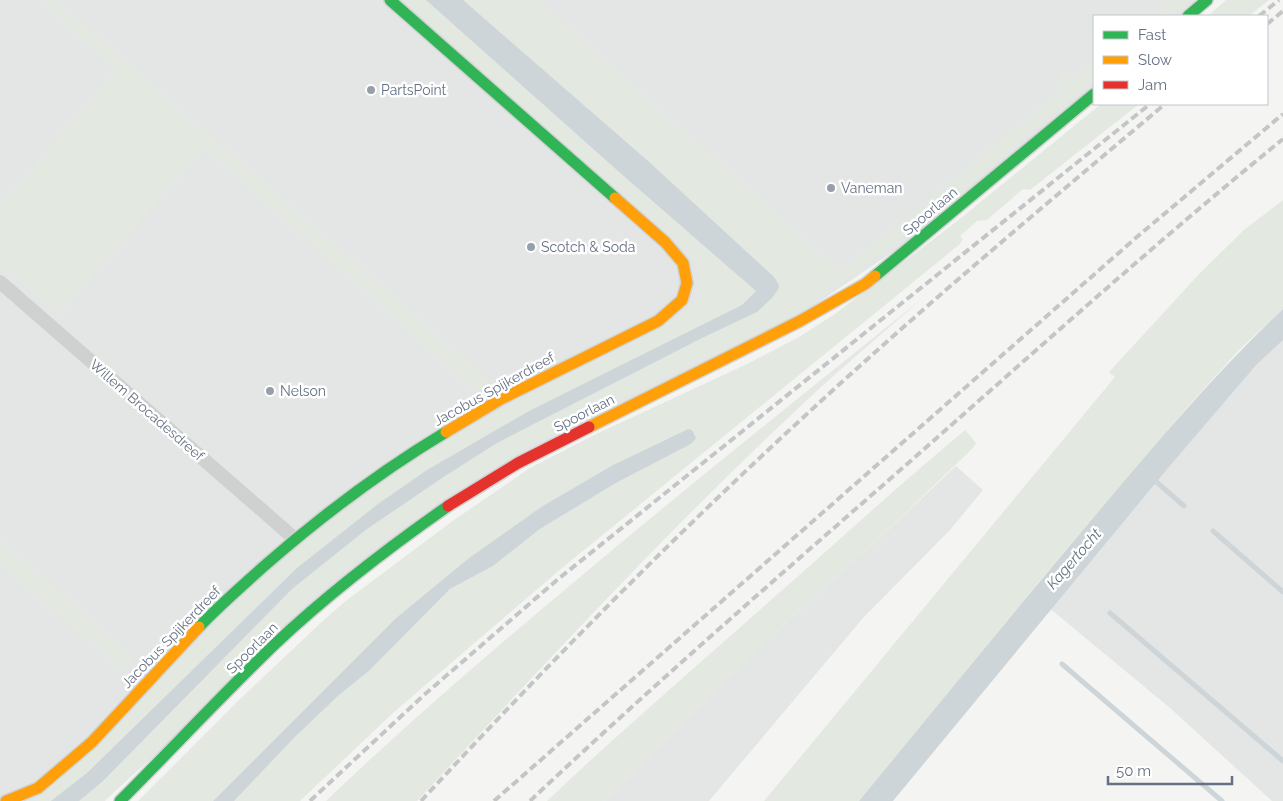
<svg xmlns="http://www.w3.org/2000/svg" width="1283" height="801" font-family="Raleway,sans-serif">
<style>
.built{fill:#e4e6e5}
.green{fill:#e3e8e1}
.water{fill:#ced5d8}
.lines{fill:none;stroke-linecap:round;stroke-linejoin:round}
.stream{stroke:#ced5d8;stroke-width:5}
.fast-casing{stroke:#d0d2d2;stroke-width:14}
.slow-casing{stroke:#d0d2d2;stroke-width:14}
.jam-casing{stroke:#d0d2d2;stroke-width:14}
.street{stroke:#cfd0d0;stroke-width:14}
.fast{stroke:#30b455;stroke-width:11}
.slow{stroke:#ff9f0a;stroke-width:11}
.jam{stroke:#e5322d;stroke-width:11}
.rail{stroke:#c4c5c5;stroke-width:4;stroke-dasharray:8 4;stroke-linecap:butt}
.poi-dot{fill:#969faa;stroke:#fff;stroke-width:2}
.labels{text-anchor:middle;stroke-width:5;stroke-linejoin:round;paint-order:stroke}
.poi-label{font-size:14px;fill:#647183;stroke:#fff;text-anchor:start}
.street-label{font-size:14px;fill:#647183;stroke:#fff}
.water-label{font-size:15px;font-style:italic;fill:#607380;stroke:#fff}
</style>
<rect width="100%" height="100%" fill="#f4f5f3"/>
<!-- built -->
<path class="built" d="M 0,0 L 1203,0 L 1183,16 L 1094,16 L 1094,90 L 931,226 L 794,319 L 405,531 L 104,801 L 0,801 Z
M 1283,331 L 1283,801 L 1272,801 L 1170,708 L 1036,597 Z
M 956,466 L 983,490 L 950,530 L 863,618 L 709,801 L 604,801 L 787,621 L 872,545 Z"/>
<!-- green -->
<path class="green" d="M 39,0 L 54,0 L 488,380 L 477,392 L 205,147 L 59,314 L 0,266 L 0,206 L 117,70 Z
M 401,0 L 426,0 L 618,171 L 756,291 L 742,305 L 531,410 L 427,470 L 378,504 L 297,568 L 87,773 L 51,801 L 33,801 L 82,757 L 244,591 L 300,542 L 431,447 L 680,314 L 694,303 L 701,283 L 696,262 L 673,239 Z
M 463,0 L 536,0 L 841,272 L 1065,87 L 1057,77 L 1064,69 L 1073,77 L 1094,61 L 1094,80 L 910,235 L 823,296 L 788,318 L 584,418 L 520,451 L 442,500 L 378,543 L 331,580 L 266,640 L 105,801 L 79,801 L 103,781 L 161,723 L 292,589 L 367,529 L 445,476 L 497,443 L 704,337 L 757,312 L 774,277 L 648,161 Z
M 1173,0 L 1190,0 L 1170,16 L 1152,16 Z
M 1226,0 L 1269,0 L 1249,16 L 1208,16 Z
M 1101,104 L 1139,104 L 1030,190 L 1023,189 L 987,220 L 977,221 L 960,236 L 963,239 L 960,244 L 562,568 L 394,712 L 300,801 L 234,801 L 295,737 L 338,696 L 370,670 L 450,589 L 493,566 L 540,529 L 616,483 L 691,444 L 688,429 L 611,466 L 541,507 L 469,558 L 396,618 L 213,801 L 138,801 L 239,700 L 326,618 L 347,600 L 454,520 L 530,468 L 592,436 L 747,364 L 799,337 L 835,314 L 956,222 Z
M 1283,200 L 1283,309 L 1239,350 L 1191,403 L 1042,578 L 859,801 L 764,801 L 1115,377 L 1109,372 L 1201,272 L 1244,230 Z
M 923,298 C 883,333 842,367 804,403 C 668,529 543,666 417,801 L 326,801 C 405,725 489,653 573,583 C 688,486 806,392 923,298 Z
M 965,430 L 976,443 L 973,448 L 872,545 L 787,621 L 604,801 L 547,801 C 620,731 697,666 772,599 C 836,543 899,485 965,430 Z
M 0,539 L 134,660 L 121,669 L 0,563 Z"/>
<!-- water -->
<path class="water" d="M 426,0 L 463,0 L 648,161 L 774,277 L 778,283 L 779,288 L 772,298 L 757,312 L 704,337 L 497,443 L 445,476 L 367,529 L 292,589 L 103,781 L 79,801 L 51,801 L 87,773 L 297,568 L 378,504 L 427,470 L 529,411 L 742,305 L 756,291 L 618,171 Z
M 1283,309 L 1283,340 L 1257,364 L 1168,468 L 893,801 L 859,801 C 933,711 1007,620 1083,530 C 1147,454 1211,377 1283,309 Z
M 688,429 L 692,430 L 696,438 L 691,444 L 616,483 L 540,529 L 493,566 L 450,589 L 370,670 L 338,696 L 295,737 L 234,801 L 213,801 L 396,618 L 469,558 L 541,507 L 611,466 Z"/>
<g class="lines">
<!-- stream -->
<path class="stream" d="M 1152,478 L 1184,506
M 1213,531 L 1283,592
M 1110,613 L 1283,761
M 1062,664 L 1222,801"/>
<!-- fast casing -->
<g class="fast-casing">
<path id="fast" d="M 390,0 L 615,198
M 1188,16 L 1207,0
M 875,276 L 1094,94
M 199,627 C 219,606 241,587 263,567 C 320,517 381,471 446,432
M 120,801 C 172,749 222,695 275,644 C 329,593 388,548 448,506"/>
</g>
<!-- slow casing -->
<g class="slow-casing">
<path id="slow" d="M 589,427 L 800,321 L 865,284 L 875,276
M 446,432 L 501,399 L 658,321 L 682,300 L 687,283 L 683,263 L 665,242 L 615,198
M 6,801 L 38,788 L 92,742 L 199,627"/>
</g>
<!-- jam casing -->
<g class="jam-casing">
<path id="jam" d="M 448,506 L 518,463 L 589,427"/>
</g>
<!-- street -->
<path class="street" d="M 0,282 L 295,539"/>
<!-- fast -->
<use href="#fast" class="fast"/>
<!-- slow -->
<use href="#slow" class="slow"/>
<!-- jam -->
<use href="#jam" class="jam"/>
<!-- rail -->
<path class="rail" d="M 1259,16 L 1279,0
M 1267,24 L 1283,11
M 310,801 L 424,695 L 557,580 L 1150,104
M 421,801 C 545,667 673,537 808,413 C 924,306 1045,205 1165,104
M 494,801 L 1138,236 L 1283,114
M 530,801 C 652,686 779,576 906,465 C 1030,356 1154,244 1283,139"/>
</g>
<!-- markers -->
<g class="poi-dot">
<circle cx="371" cy="90" r="5"/>
<circle cx="831" cy="188" r="5"/>
<circle cx="531" cy="247" r="5"/>
<circle cx="270" cy="391" r="5"/>
</g>
<g class="labels">
<!-- poi labels -->
<g class="poi-label">
<text x="381" y="95">PartsPoint</text>
<text x="841" y="193">Vaneman</text>
<text x="541" y="252">Scotch &amp; Soda</text>
<text x="280" y="396">Nelson</text>
</g>
<!-- street labels -->
<g class="street-label">
<text transform="translate(930 211) rotate(-40)" y="5">Spoorlaan</text>
<text transform="translate(494 389) rotate(-29)" y="5">Jacobus Spijkerdreef</text>
<text transform="translate(147 410) rotate(41)" y="5">Willem Brocadesdreef</text>
<text transform="translate(584 413) rotate(-27)" y="5">Spoorlaan</text>
<text transform="translate(171 637) rotate(-46)" y="5">Jacobus Spijkerdreef</text>
<text transform="translate(252 648) rotate(-45)" y="5">Spoorlaan</text>
</g>
<!-- water labels -->
<g class="water-label">
<text transform="translate(1074 559) rotate(-49)" y="5">Kagertocht</text>
</g>
</g>
<!-- legend -->
<rect x="1093" y="15" width="175" height="90" fill="#ffffff" stroke="#c1c6cd"/>
<rect x="1103" y="31" width="25" height="8" fill="#30b455" stroke="#c1c6cd"/>
<text x="1138" y="40" font-size="15" fill="#647183">Fast</text>
<rect x="1103" y="56" width="25" height="8" fill="#ff9f0a" stroke="#c1c6cd"/>
<text x="1138" y="65" font-size="15" fill="#647183">Slow</text>
<rect x="1103" y="81" width="25" height="8" fill="#e5322d" stroke="#c1c6cd"/>
<text x="1138" y="90" font-size="15" fill="#647183">Jam</text>
<!-- scale -->
<path d="M1108 776v8h124v-8" fill="none" stroke="#647183" stroke-width="2.5"/>
<text x="1116" y="776" font-size="15" fill="#647183" stroke="#ffffff" stroke-width="4" paint-order="stroke">50 m</text>
</svg>
